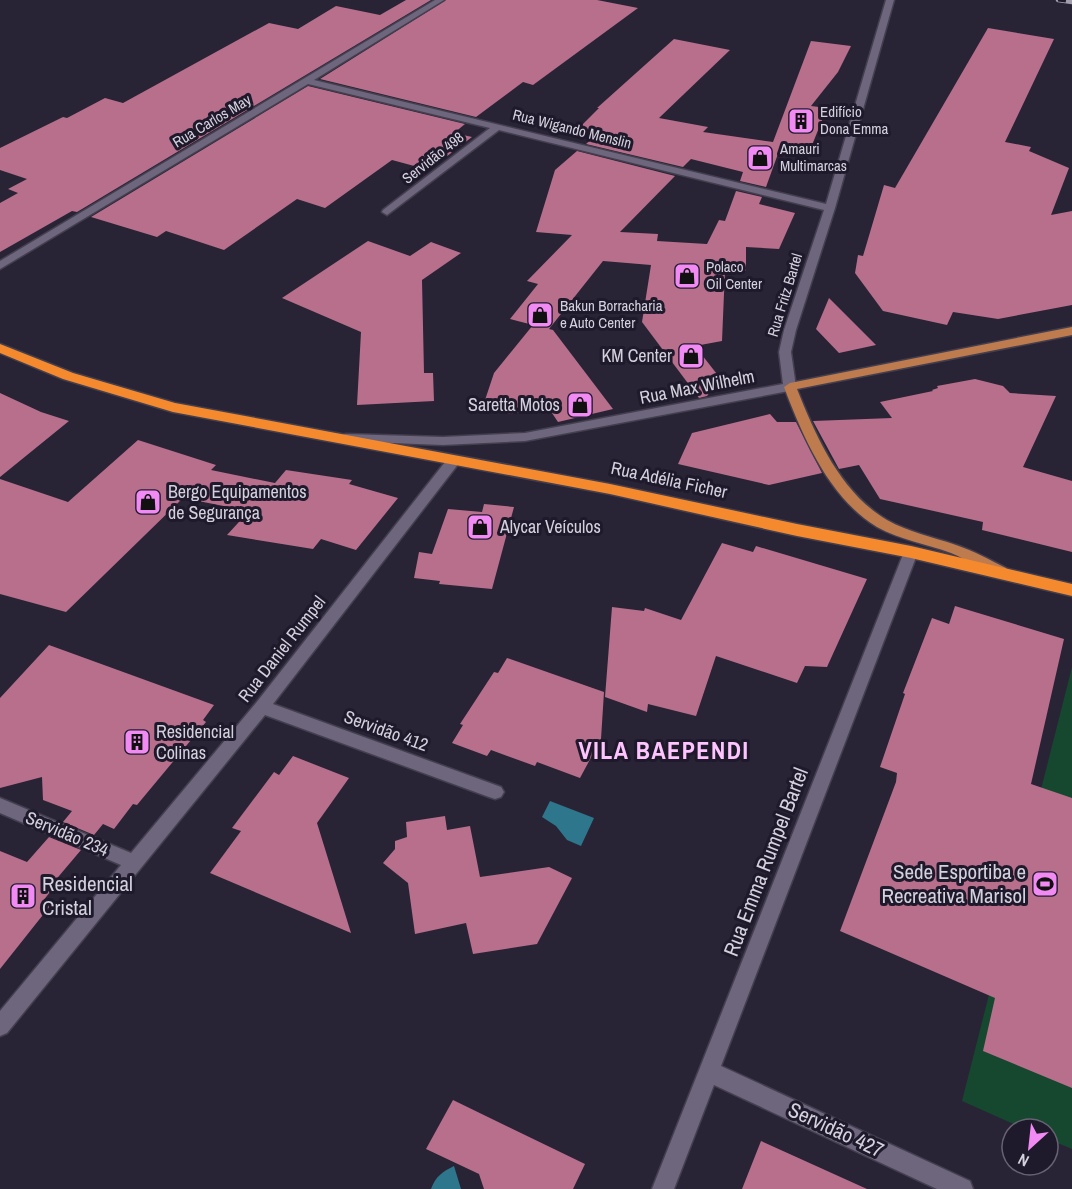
<svg xmlns="http://www.w3.org/2000/svg" width="1072" height="1189" font-family="'Archivo Narrow',sans-serif">
<style>
.green{fill:#16482f}
.water{fill:#2d768b}
.building{fill:#b76f8b}
.lines{fill:none;stroke-linecap:round;stroke-linejoin:round}
.minor-casing{stroke:#443f4f;stroke-width:3}
.major-casing{stroke:#443f4f;stroke-width:3}
.highway-casing{stroke:#443f4f;stroke-width:3}
.minor{fill:#6d667d;fill-rule:evenodd}
.major{fill:#be7b4d;fill-rule:evenodd}
.highway{fill:#f4892d;fill-rule:evenodd}
.rail-casing{stroke:#a29ead;stroke-width:4.5}
.rail{stroke:#1f192c;stroke-width:3;stroke-dasharray:8;stroke-linecap:butt}
.labels{text-anchor:middle;stroke-width:6;stroke-linejoin:round;paint-order:stroke}
.far-poi-label{font-size:15px;fill:#d4d1de;stroke:#1f192c;text-anchor:start}
.far-street-label{font-size:15px;fill:#d4d1de;stroke:#1f192c}
.poi-label{font-size:18px;fill:#d4d1de;stroke:#1f192c;text-anchor:start}
.street-label{font-size:18px;fill:#d4d1de;stroke:#1f192c}
.near-street-label{font-size:21px;fill:#d4d1de;stroke:#1f192c}
.near-poi-label{font-size:21px;fill:#d4d1de;stroke:#1f192c;text-anchor:end}
.district-label{font-size:24px;font-weight:bold;letter-spacing:1.5px;fill:#fec4fd;stroke:#1f192c}
</style>
<rect width="100%" height="100%" fill="#292336"/>
<!-- green -->
<path class="green" d="M 1072,667 L 1072,1149 L 1048,1139 L 1048,1129 L 1025,1129 L 962,1101 Z"/>
<!-- water -->
<path class="water" d="M 550,801 L 594,818 L 581,846 L 567,840 L 556,826 L 542,817 Z
M 454,1166 L 461,1189 L 431,1189 C 436,1176 442,1172 454,1166 Z"/>
<!-- building -->
<path class="building" d="M 406,0 L 431,0 L 77,212 L 72,211 L 0,252 L 0,203 L 18,193 L 8,189 L 27,179 L 0,170 L 0,148 L 63,117 L 67,118 L 105,98 L 123,103 L 269,23 L 298,29 L 336,6 L 380,15 Z
M 446,0 L 597,0 L 638,8 L 533,85 L 523,82 L 476,117 L 320,79 Z
M 988,28 L 1054,39 L 1005,142 L 1031,147 L 1029,151 L 1069,168 L 1051,215 L 1072,211 L 1072,305 L 998,319 L 953,312 L 947,325 L 883,311 L 855,273 L 858,255 L 863,256 L 884,185 L 895,188 Z
M 674,39 L 730,50 L 659,118 L 708,127 L 703,132 L 773,142 L 811,41 L 851,46 L 838,72 L 811,106 L 827,108 L 808,155 L 779,151 L 766,187 L 740,181 L 743,172 L 691,159 L 683,167 L 586,144 L 595,136 L 576,131 L 599,108 L 597,108 Z
M 308,86 L 465,124 L 454,133 L 472,137 L 429,170 L 392,160 L 325,208 L 297,199 L 224,250 L 166,231 L 157,237 L 91,217 Z
M 577,151 L 675,176 L 620,232 L 658,234 L 657,241 L 707,244 L 719,220 L 725,221 L 736,191 L 762,197 L 759,204 L 795,213 L 779,249 L 746,247 L 746,271 L 725,270 L 722,341 L 695,346 L 720,378 L 707,396 L 699,398 L 642,322 L 651,265 L 603,261 L 549,329 L 553,330 L 613,409 L 558,422 L 548,407 L 510,414 L 483,406 L 494,373 L 533,325 L 510,319 L 538,284 L 527,281 L 572,235 L 536,232 L 555,170 Z
M 368,241 L 410,256 L 431,242 L 461,253 L 422,280 L 424,373 L 433,373 L 434,401 L 357,405 L 361,332 L 282,298 Z
M 829,298 L 876,345 L 839,353 L 816,329 Z
M 975,379 L 1003,386 L 1010,393 L 1056,396 L 1023,467 L 1072,481 L 1072,552 L 982,530 L 983,522 L 880,499 L 859,465 L 839,469 L 813,421 L 892,418 L 880,402 L 933,391 L 932,390 L 938,388 L 937,386 Z
M 0,393 L 41,412 L 69,421 L 0,477 Z
M 770,414 L 777,422 L 796,422 L 822,473 L 769,485 L 678,464 L 692,433 Z
M 138,440 L 216,465 L 211,470 L 275,483 L 286,470 L 352,480 L 349,484 L 398,498 L 356,550 L 321,539 L 313,549 L 227,535 L 249,511 L 183,498 L 66,612 L 0,594 L 0,479 L 68,502 Z
M 484,504 L 514,507 L 492,589 L 439,584 L 440,581 L 414,578 L 419,552 L 432,554 L 448,509 L 482,512 Z
M 722,543 L 753,552 L 756,546 L 867,579 L 827,667 L 805,666 L 797,683 L 716,656 L 696,716 L 648,704 L 647,712 L 605,697 L 612,607 L 644,611 L 645,608 L 681,620 Z
M 955,606 L 1064,639 L 1031,784 L 1072,798 L 1072,1088 L 983,1051 L 995,998 L 840,931 L 896,782 L 897,773 L 880,767 L 905,694 L 903,693 L 932,618 L 949,624 Z
M 49,645 L 214,705 L 203,720 L 206,722 L 137,805 L 133,804 L 114,829 L 103,824 L 94,835 L 63,822 L 72,811 L 43,800 L 42,777 L 0,788 L 0,698 Z
M 507,658 L 604,692 L 601,739 L 580,778 L 537,762 L 535,766 L 491,750 L 487,756 L 452,743 L 463,725 L 460,724 L 494,672 L 498,673 Z
M 293,756 L 349,778 L 317,823 L 351,933 L 210,873 L 241,831 L 232,828 L 274,772 L 279,775 Z
M 445,816 L 447,830 L 470,826 L 480,877 L 549,867 L 572,878 L 537,944 L 473,954 L 466,923 L 415,934 L 408,883 L 383,863 L 395,849 L 395,841 L 407,837 L 406,822 Z
M 49,837 L 81,850 L 48,889 L 50,892 L 43,901 L 50,906 L 0,969 L 0,851 L 27,862 Z
M 453,1100 L 585,1164 L 573,1189 L 484,1189 L 479,1174 L 426,1149 Z
M 761,1141 L 867,1189 L 742,1189 Z"/>
<g class="lines">
<!-- minor casing -->
<g class="minor-casing">
<path id="minor" d="M 435,0 L 444,0 L 314,80 L 826,204 L 886,0 L 894,0 L 835,208 L 796,330 L 791,352 L 796,387 L 794,390 L 525,441 L 443,445 L 341,441 L 339,438 L 341,435 L 346,434 L 443,437 L 525,433 L 783,384 L 779,352 L 784,330 L 824,210 L 499,130 L 387,215 L 382,212 L 383,210 L 490,128 L 308,84 L 0,269 L 0,261 Z
M 454,456 L 459,457 L 461,460 L 459,463 L 273,704 L 501,787 L 504,792 L 501,797 L 495,799 L 489,797 L 265,715 L 7,1033 L 0,1036 L 0,1011 L 121,865 L 0,813 L 0,798 L 131,853 L 256,703 L 449,457 Z
M 911,547 L 918,552 L 721,1066 L 970,1181 L 973,1189 L 937,1189 L 714,1085 L 674,1189 L 652,1189 L 904,552 Z"/>
</g>
<!-- major casing -->
<g class="major-casing">
<path id="major" d="M 1072,327 L 1072,335 L 797,389 C 816,437 841,493 887,520 C 908,532 933,537 956,545 C 974,551 990,560 1006,568 L 1008,572 L 1001,577 C 984,572 968,560 951,553 C 927,544 900,540 877,527 C 829,498 803,437 784,387 L 790,383 Z"/>
</g>
<!-- highway casing -->
<g class="highway-casing">
<path id="highway" d="M 0,344 L 73,373 L 175,403 L 610,484 L 797,524 L 911,546 L 1072,584 L 1072,596 L 911,558 L 797,536 L 610,494 L 173,412 L 63,379 L 0,353 Z"/>
</g>
<!-- minor -->
<use href="#minor" class="minor"/>
<!-- major -->
<use href="#major" class="major"/>
<!-- highway -->
<use href="#highway" class="highway"/>
<!-- rail casing -->
<g class="rail-casing">
<path id="rail" d="M 1058,0 L 1072,2"/>
</g>
<!-- rail -->
<use href="#rail" class="rail"/>
</g>
<!-- icons -->
<defs>
<g id="building-square" transform="scale(1.35)"><rect x="-9" y="-9" width="18" height="18" rx="4" fill="#f28af3" stroke="#1f192c"/><path d="M-4-6H4V6H1V3H-1V6H-4ZM-2.5-4.3h1.7v1.8h-1.7ZM.8-4.3h1.7v1.8H.8ZM-2.5-1h1.7V.8h-1.7ZM.8-1h1.7V.8H.8Z" fill="#111"/></g>
<g id="shop-square" transform="scale(1.35)"><rect x="-9" y="-9" width="18" height="18" rx="4" fill="#f28af3" stroke="#1f192c"/><path d="M-5-2.5h2.3a2.7 3.5 0 0 1 5.4 0H5L5.5 6h-11ZM-1.5-2.5h3a1.5 2.3 0 0 0-3 0Z" fill="#111"/></g>
<g id="stadium-square" transform="scale(1.35)"><rect x="-9" y="-9" width="18" height="18" rx="4" fill="#f28af3" stroke="#1f192c"/><path d="M0-5a6.5 5 0 1 0 0 10a6.5 5 0 1 0 0-10ZM-3.5-1.8h7v3.6h-7Z" fill="#111"/></g>
</defs>
<g fill-rule="evenodd">
<use href="#building-square" x="801" y="121"/>
<use href="#shop-square" x="760" y="158"/>
<use href="#shop-square" x="687" y="276"/>
<use href="#shop-square" x="540" y="315"/>
<use href="#shop-square" x="691" y="356"/>
<use href="#shop-square" x="580" y="405"/>
<use href="#shop-square" x="148" y="502"/>
<use href="#shop-square" x="480" y="527"/>
<use href="#building-square" x="137" y="742"/>
<use href="#stadium-square" x="1045" y="884"/>
<use href="#building-square" x="23" y="896"/>
</g>
<g class="labels">
<!-- far-poi labels -->
<g class="far-poi-label">
<text x="820" y="117">Edifício<tspan x="820" dy="17">Dona Emma</tspan></text>
<text x="780" y="154">Amauri<tspan x="780" dy="17">Multimarcas</tspan></text>
<text x="706" y="272">Polaco<tspan x="706" dy="17">Oil Center</tspan></text>
<text x="560" y="311">Bakun Borracharia<tspan x="560" dy="17">e Auto Center</tspan></text>
</g>
<!-- far-street labels -->
<g class="far-street-label">
<text transform="translate(212 121) rotate(-31)" y="5">Rua Carlos May</text>
<text transform="translate(572 129) rotate(14)" y="5">Rua Wigando Menslin</text>
<text transform="translate(433 158) rotate(-38)" y="5">Servidão 498</text>
<text transform="translate(785 295) rotate(-73)" y="5">Rua Fritz Bartel</text>
</g>
<!-- poi labels -->
<g class="poi-label">
<text x="672" y="362" text-anchor="end">KM Center</text>
<text x="560" y="411" text-anchor="end">Saretta Motos</text>
<text x="168" y="498">Bergo Equipamentos<tspan x="168" dy="21">de Segurança</tspan></text>
<text x="500" y="533">Alycar Veículos</text>
<text x="156" y="738">Residencial<tspan x="156" dy="21">Colinas</tspan></text>
</g>
<!-- street labels -->
<g class="street-label">
<text transform="translate(697 387) rotate(-11)" y="6">Rua Max Wilhelm</text>
<text transform="translate(669 480) rotate(12)" y="6">Rua Adélia Ficher</text>
<text transform="translate(282 649) rotate(-52)" y="6">Rua Daniel Rumpel</text>
<text transform="translate(386 731) rotate(20)" y="6">Servidão 412</text>
<text transform="translate(67 834) rotate(23)" y="6">Servidão 234</text>
</g>
<!-- near-street labels -->
<g class="near-street-label">
<text transform="translate(766 862) rotate(-69)" y="7">Rua Emma Rumpel Bartel</text>
<text transform="translate(836 1130) rotate(25)" y="7">Servidão 427</text>
</g>
<!-- near-poi labels -->
<g class="near-poi-label">
<text x="1026" y="879">Sede Esportiba e<tspan x="1026" dy="24">Recreativa Marisol</tspan></text>
<text x="42" y="891" text-anchor="start">Residencial<tspan x="42" dy="24">Cristal</tspan></text>
</g>
<!-- district labels -->
<g class="district-label">
<text x="664" y="759">VILA BAEPENDI</text>
</g>
</g>
<!-- north arrow -->
<g transform="translate(1030 1147) rotate(207)"><circle r="28" fill="#1f192c" stroke="#676373" stroke-width="1.5"/>
<path d="M0-4.5L10 22L0 15L-10 22Z" fill="#f28af3"/>
<text y="-9" font-size="16" font-weight="bold" text-anchor="middle" fill="#d4d1de">N</text>
</g>
</svg>
